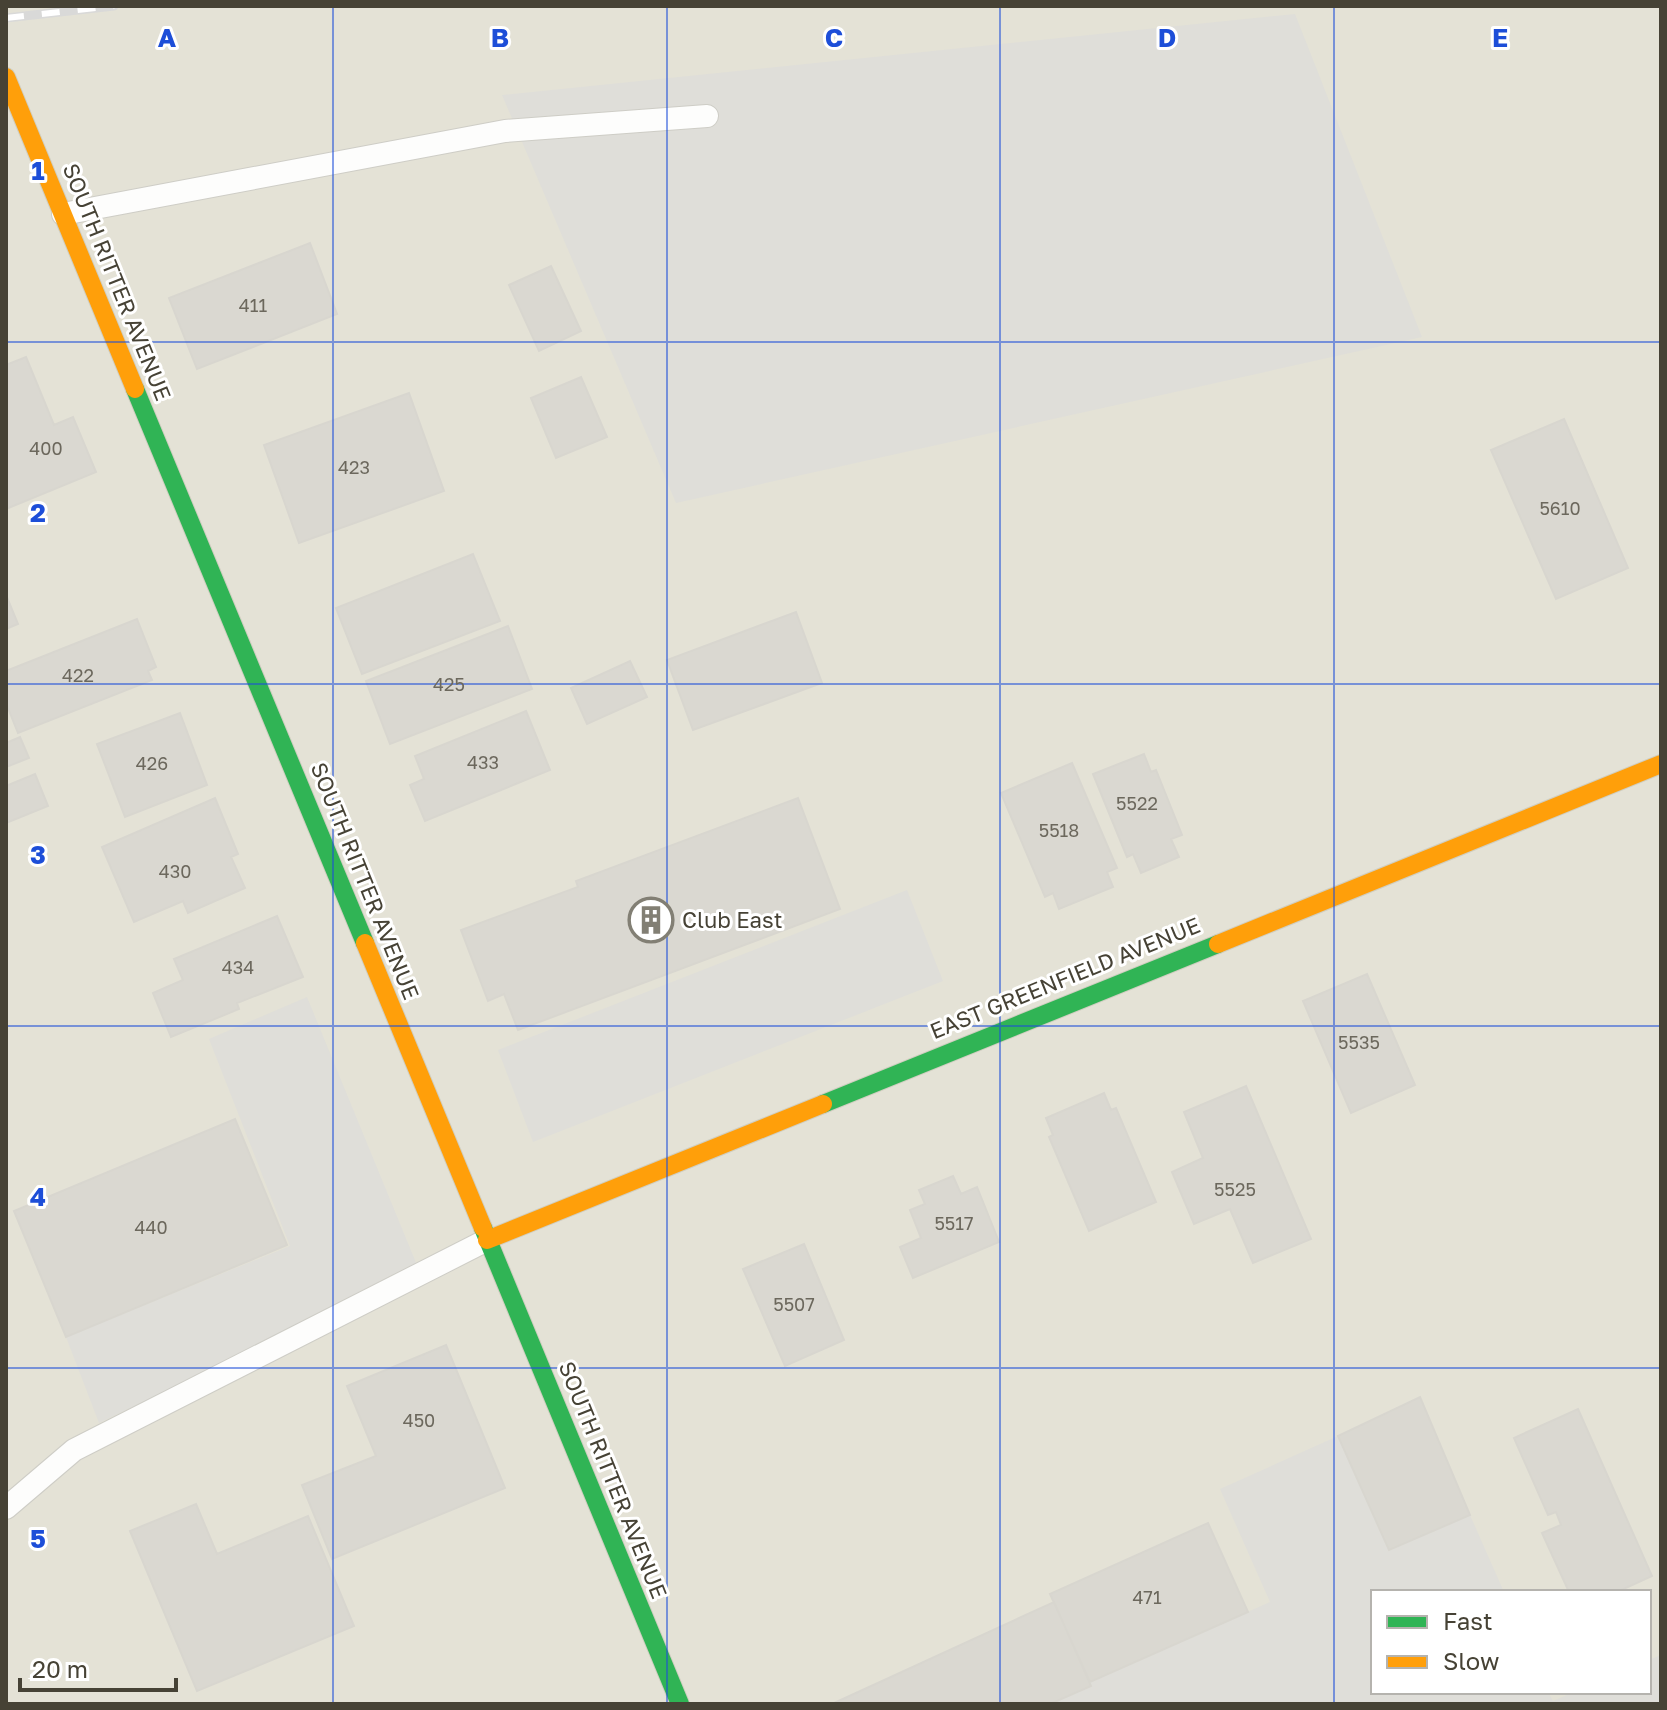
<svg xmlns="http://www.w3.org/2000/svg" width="1667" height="1710" font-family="'Golos Text',sans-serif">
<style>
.residential{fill:#e4e2d6;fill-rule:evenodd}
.parking{fill:#dfded9}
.building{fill:#dad8d1;stroke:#d8d6cf;stroke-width:2}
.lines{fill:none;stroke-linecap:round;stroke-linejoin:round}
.lane-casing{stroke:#cecdc6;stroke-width:24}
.fast-casing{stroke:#d0cec0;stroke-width:20}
.slow-casing{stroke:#d0cec0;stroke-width:20}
.lane{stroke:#fdfdfc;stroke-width:22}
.fast{stroke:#30b455;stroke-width:18}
.slow{stroke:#ff9f0a;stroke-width:18}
.rail-casing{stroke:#d9d9d8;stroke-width:9}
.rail{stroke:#fff;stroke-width:6;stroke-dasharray:18;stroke-linecap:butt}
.grid{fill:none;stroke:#1d4ed8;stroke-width:2;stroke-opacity:0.55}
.labels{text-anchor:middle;stroke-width:6;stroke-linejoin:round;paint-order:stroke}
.number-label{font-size:18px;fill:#6c685d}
.street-label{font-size:22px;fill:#464235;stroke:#fff}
.poi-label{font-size:22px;fill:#464235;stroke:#fff;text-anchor:start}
.grid-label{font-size:26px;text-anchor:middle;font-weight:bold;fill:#1d4ed8;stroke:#fff;stroke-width:6;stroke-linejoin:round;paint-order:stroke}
</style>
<rect width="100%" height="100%" fill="#f0efe9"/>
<!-- residential -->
<path class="residential" d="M 6,6 L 1661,6 L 1661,1704 L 6,1704 ZM 1373,1592 L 1649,1592 L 1649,1692 L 1373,1692 Z"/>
<!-- parking -->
<path class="parking" d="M 1295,14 L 1422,337 L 676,503 L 502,95 Z
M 907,890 L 943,981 L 533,1142 L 498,1050 Z
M 307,997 L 419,1270 L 99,1423 L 66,1337 L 290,1246 L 209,1039 Z
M 1338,1436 L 1389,1550 L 1470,1515 L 1504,1592 L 1373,1592 L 1373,1692 L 1548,1692 L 1553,1701 L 1574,1692 L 1649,1692 L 1649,1660 L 1661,1655 L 1661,1704 L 1050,1704 L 1091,1686 L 1090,1682 L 1270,1602 L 1220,1489 Z"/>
<!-- building -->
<path class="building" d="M 310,243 L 337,314 L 197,369 L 169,298 Z
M 551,266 L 581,331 L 539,351 L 509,285 Z
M 26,357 L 54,425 L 73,417 L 96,472 L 6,509 L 6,365 Z
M 581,377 L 607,437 L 556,458 L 531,398 Z
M 409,393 L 444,491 L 299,543 L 264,445 Z
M 1564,419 L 1628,568 L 1556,599 L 1491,450 Z
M 473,554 L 500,621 L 362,674 L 336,608 Z
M 6,595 L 18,624 L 6,629 Z
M 796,612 L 822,683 L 693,730 L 667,660 Z
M 137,619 L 156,667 L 148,671 L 152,680 L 18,733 L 6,703 L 6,671 Z
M 508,626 L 532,689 L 390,744 L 366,681 Z
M 630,661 L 647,697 L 587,724 L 571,688 Z
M 526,711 L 550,770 L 425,821 L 410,785 L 424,779 L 415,756 Z
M 180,713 L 207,785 L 125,817 L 97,744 Z
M 20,737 L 29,758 L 6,767 L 6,743 Z
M 1144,754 L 1151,772 L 1156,770 L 1182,835 L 1171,839 L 1179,857 L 1141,873 L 1133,854 L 1127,857 L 1093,774 Z
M 1072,763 L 1117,868 L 1107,872 L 1113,887 L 1059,909 L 1053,893 L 1045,897 L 1001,793 Z
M 35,774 L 48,806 L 6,823 L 6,786 Z
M 215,798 L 238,854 L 231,857 L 245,888 L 188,913 L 183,901 L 134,922 L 102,847 Z
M 798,798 L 840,909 L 518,1030 L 504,994 L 488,1001 L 461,930 L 578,887 L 576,881 Z
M 277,916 L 303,977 L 237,1003 L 239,1009 L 171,1037 L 153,993 L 183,980 L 174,959 Z
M 1367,974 L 1415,1085 L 1351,1113 L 1303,1001 Z
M 1246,1086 L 1311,1239 L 1253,1263 L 1230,1209 L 1194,1224 L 1172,1172 L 1203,1158 L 1184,1112 Z
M 1104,1093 L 1111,1110 L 1116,1108 L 1156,1202 L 1089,1231 L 1049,1137 L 1053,1135 L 1046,1118 Z
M 235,1119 L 287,1245 L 66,1337 L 14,1211 Z
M 953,1176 L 961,1194 L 977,1187 L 999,1242 L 913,1278 L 900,1247 L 921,1238 L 910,1210 L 925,1204 L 919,1190 Z
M 804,1244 L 844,1340 L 785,1366 L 743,1269 Z
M 446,1345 L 505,1488 L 332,1559 L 302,1485 L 376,1456 L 347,1386 Z
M 1420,1397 L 1470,1515 L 1389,1550 L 1338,1436 Z
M 1578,1409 L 1652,1576 L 1617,1592 L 1569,1592 L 1542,1533 L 1561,1525 L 1556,1512 L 1548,1515 L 1514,1438 Z
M 196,1504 L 217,1554 L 308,1516 L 354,1626 L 197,1691 L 130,1531 Z
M 1208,1523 L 1248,1612 L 1090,1682 L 1050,1594 Z
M 1054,1602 L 1091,1686 L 1050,1704 L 832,1704 Z"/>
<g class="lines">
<!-- lane casing -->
<g class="lane-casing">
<path id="lane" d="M 63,214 L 505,131 L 707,116
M 6,1508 L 74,1450 L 487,1240"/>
</g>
<!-- fast casing -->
<g class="fast-casing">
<path id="fast" d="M 135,389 L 365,943
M 823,1104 L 1218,944
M 483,1228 L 680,1704"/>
</g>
<!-- slow casing -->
<g class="slow-casing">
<path id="slow" d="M 6,77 L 135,389
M 365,943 L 483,1228
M 1218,944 L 1661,764
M 487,1240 L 823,1104"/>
</g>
<!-- lane -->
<use href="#lane" class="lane"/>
<!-- fast -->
<use href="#fast" class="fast"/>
<!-- slow -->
<use href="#slow" class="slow"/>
<!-- rail casing -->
<g class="rail-casing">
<path id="rail" d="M 6,18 L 114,6"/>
</g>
<!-- rail -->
<use href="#rail" class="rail"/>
</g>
<!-- grid -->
<path class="grid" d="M 333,6 L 333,1704M 667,6 L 667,1704M 1000,6 L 1000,1704M 1334,6 L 1334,1704M 6,342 L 1661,342M 6,684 L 1661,684M 6,1026 L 1661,1026M 6,1368 L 1661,1368"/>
<!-- icons -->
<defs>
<g id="building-ring" transform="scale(2.3)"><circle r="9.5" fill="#fff" stroke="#827f74" stroke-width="1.5"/><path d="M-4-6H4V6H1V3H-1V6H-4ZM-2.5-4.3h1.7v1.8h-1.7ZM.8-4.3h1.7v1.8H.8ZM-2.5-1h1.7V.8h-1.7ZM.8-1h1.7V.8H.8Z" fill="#827f74"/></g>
</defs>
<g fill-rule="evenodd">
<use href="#building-ring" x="651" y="920"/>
</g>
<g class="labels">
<!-- number labels -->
<g class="number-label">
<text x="253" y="312">411</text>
<text x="46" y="455">400</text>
<text x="354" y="474">423</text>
<text x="1560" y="515">5610</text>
<text x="78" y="682">422</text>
<text x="449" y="691">425</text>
<text x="483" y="769">433</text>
<text x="152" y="770">426</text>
<text x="1137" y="810">5522</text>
<text x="1059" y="837">5518</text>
<text x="175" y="878">430</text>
<text x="238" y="974">434</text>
<text x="1359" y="1049">5535</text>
<text x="1235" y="1196">5525</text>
<text x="954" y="1230">5517</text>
<text x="151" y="1234">440</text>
<text x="794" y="1311">5507</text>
<text x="419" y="1427">450</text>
<text x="1147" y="1604">471</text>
</g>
<!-- street labels -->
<g class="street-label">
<text transform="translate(117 282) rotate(68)" y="8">SOUTH RITTER AVENUE</text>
<text transform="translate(365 881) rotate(68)" y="8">SOUTH RITTER AVENUE</text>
<text transform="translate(1065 978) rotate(-22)" y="8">EAST GREENFIELD AVENUE</text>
<text transform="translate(613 1480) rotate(68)" y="8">SOUTH RITTER AVENUE</text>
</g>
<!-- poi labels -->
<g class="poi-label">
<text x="682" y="928">Club East</text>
</g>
</g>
<g class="grid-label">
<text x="167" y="47">A</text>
<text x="500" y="47">B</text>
<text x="834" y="47">C</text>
<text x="1167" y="47">D</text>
<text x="1500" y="47">E</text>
<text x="38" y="180">1</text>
<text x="38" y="522">2</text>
<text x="38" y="864">3</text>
<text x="38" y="1206">4</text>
<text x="38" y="1548">5</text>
</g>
<!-- border -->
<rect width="1667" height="1710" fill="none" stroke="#464235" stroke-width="16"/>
<!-- legend -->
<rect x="1371" y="1590" width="280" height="104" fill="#ffffff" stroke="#b5b3ae" stroke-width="2"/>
<rect x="1387" y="1616" width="40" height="12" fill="#30b455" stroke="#b5b3ae" stroke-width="2"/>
<text x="1443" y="1630" font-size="24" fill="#464235">Fast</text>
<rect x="1387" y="1656" width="40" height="12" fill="#ff9f0a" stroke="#b5b3ae" stroke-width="2"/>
<text x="1443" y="1670" font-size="24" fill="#464235">Slow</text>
<!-- scale -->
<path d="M20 1678v12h156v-12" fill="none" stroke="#464235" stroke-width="4"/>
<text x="32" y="1678" font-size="24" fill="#464235" stroke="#ffffff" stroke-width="6" paint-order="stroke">20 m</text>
</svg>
